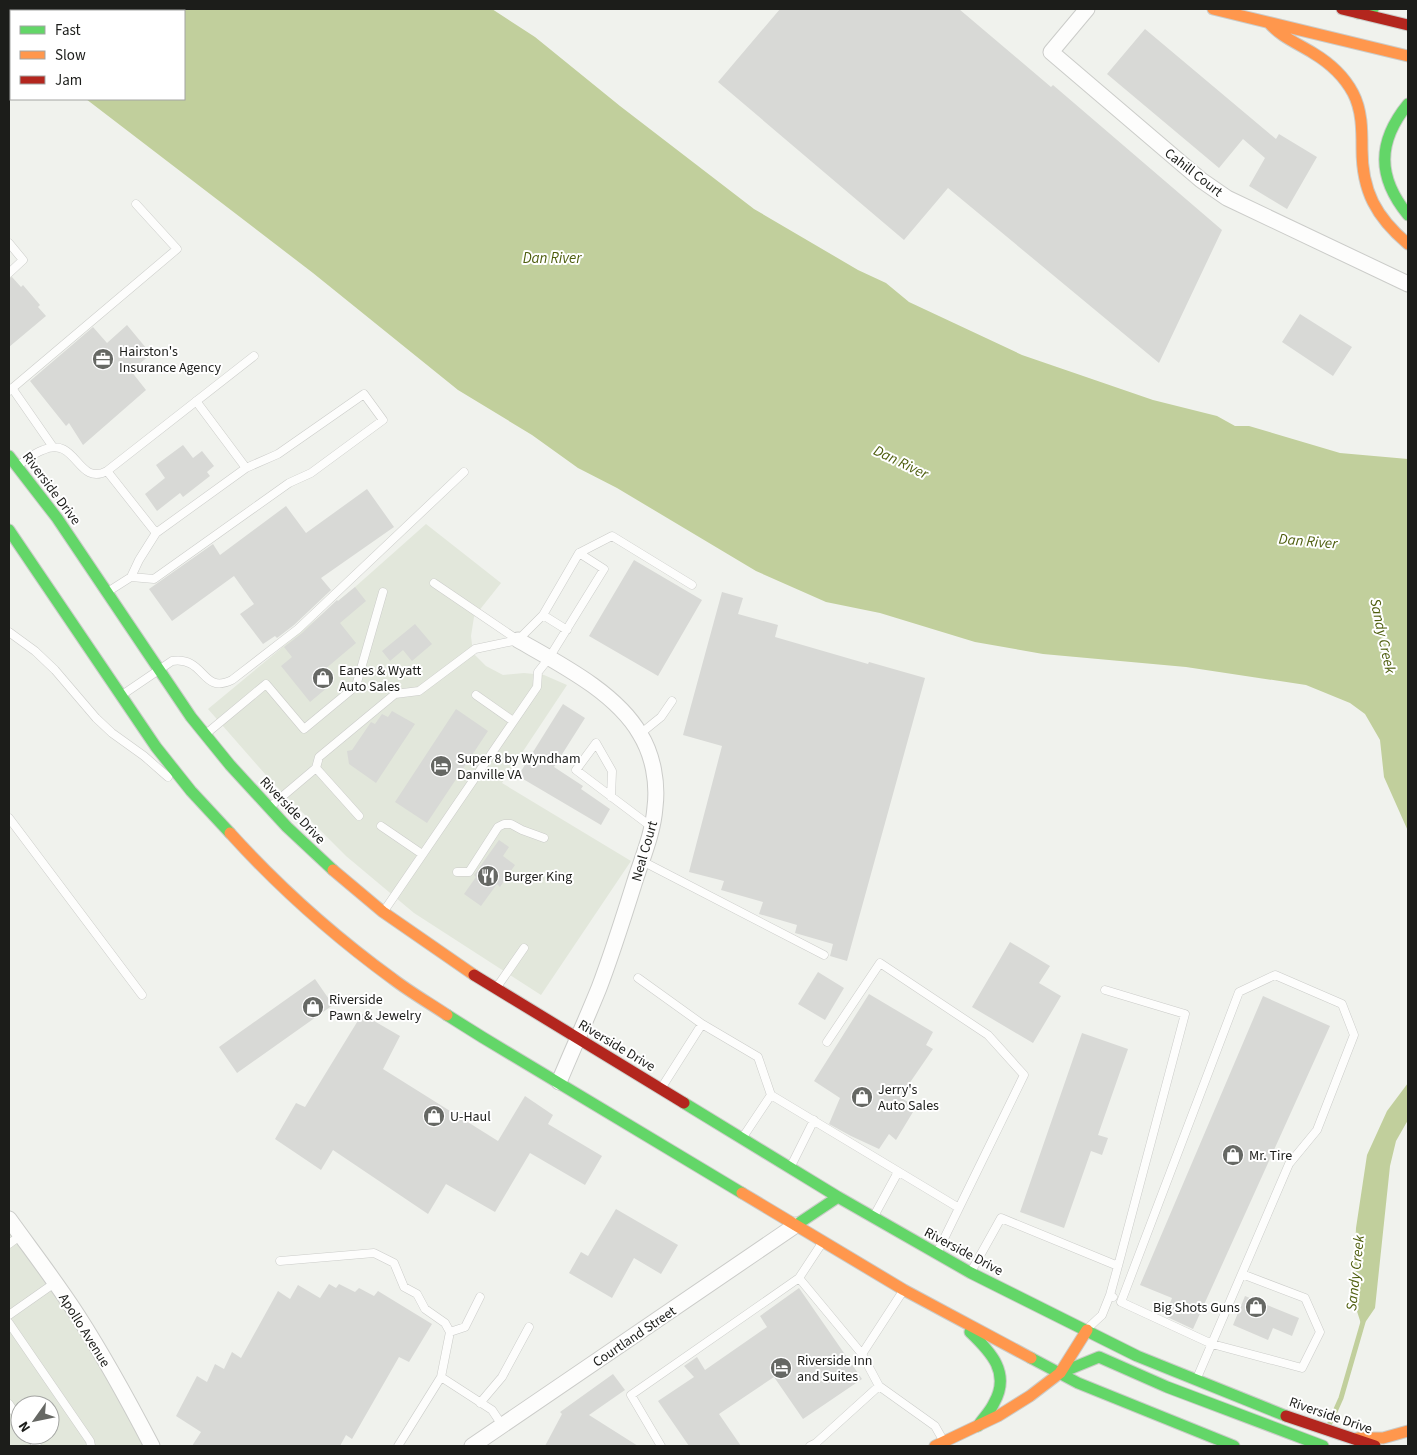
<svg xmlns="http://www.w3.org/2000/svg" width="1417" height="1455" font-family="'Source Sans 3',sans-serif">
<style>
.built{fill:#e2e7db;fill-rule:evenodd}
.water{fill:#c1cf9c}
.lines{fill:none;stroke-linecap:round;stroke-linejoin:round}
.stream{stroke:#c1cf9c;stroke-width:5}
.building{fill:#d8d9d6}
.lane-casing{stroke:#cbccc9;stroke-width:9}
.street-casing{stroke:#cbccc9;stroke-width:17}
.fast-casing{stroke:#cbccc9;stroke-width:13}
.slow-casing{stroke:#cbccc9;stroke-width:13}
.jam-casing{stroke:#cbccc9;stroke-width:13}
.lane{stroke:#fdfdfc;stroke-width:8}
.street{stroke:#fdfdfc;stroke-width:15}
.fast{stroke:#63d668;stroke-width:11}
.slow{stroke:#ff974d;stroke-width:11}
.jam{stroke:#b3261e;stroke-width:11}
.labels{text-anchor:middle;stroke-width:4;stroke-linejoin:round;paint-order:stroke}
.street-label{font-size:14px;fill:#1c1d1a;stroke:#fff}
.poi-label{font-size:14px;fill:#1c1d1a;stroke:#fff;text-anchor:start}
.water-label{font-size:15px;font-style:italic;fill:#4e5e0e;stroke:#fff}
</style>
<rect width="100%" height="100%" fill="#f0f2ed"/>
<!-- built -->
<path class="built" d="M 426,524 L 501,583 L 474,617 L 471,636 L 473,653 L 486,666 L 503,675 L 524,673 L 544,675 L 567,685 L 502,783 L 631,861 L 541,995 L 414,913 L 346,856 L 272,782 L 208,709 L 355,587 Z
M 9,1219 L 152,1446 L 9,1446 ZM 20,1405 L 50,1405 L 50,1435 L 20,1435 Z"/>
<!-- water -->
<path class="water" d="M 9,9 L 492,9 L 535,37 L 620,106 L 754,209 L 858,270 L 886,283 L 909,302 L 1022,355 L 1153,400 L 1217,416 L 1235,426 L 1249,426 L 1340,453 L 1408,459 L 1408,831 L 1384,777 L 1380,740 L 1365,714 L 1350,703 L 1306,685 L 1186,667 L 1043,654 L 975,642 L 880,613 L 826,602 L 756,571 L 617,488 L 578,468 L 532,435 L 458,390 L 313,273 L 86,99 L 184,99 L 184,11 L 11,11 L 11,44 L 9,42 Z
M 1408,1083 L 1408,1120 L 1396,1141 L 1390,1166 L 1375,1308 L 1362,1327 L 1355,1305 L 1354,1267 L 1356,1228 L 1367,1155 L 1387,1111 Z"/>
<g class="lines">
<!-- stream -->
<path class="stream" d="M 1329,1425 L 1341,1398 L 1363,1322"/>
</g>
<!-- building -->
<path class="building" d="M 780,9 L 959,9 L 1051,87 L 1053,85 L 1222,230 L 1159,363 L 948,188 L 904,240 L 718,82 Z
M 1145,29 L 1276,139 L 1279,134 L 1317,157 L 1287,209 L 1249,186 L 1265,158 L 1243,139 L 1219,168 L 1107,74 Z
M 12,277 L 21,287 L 23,285 L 40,305 L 38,307 L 46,316 L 9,347 L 9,278 Z
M 1300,314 L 1352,347 L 1333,376 L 1282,342 Z
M 127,325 L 151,354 L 131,371 L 146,390 L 83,445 L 69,423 L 66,426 L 30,381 L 93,327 L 107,343 Z
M 183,445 L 193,458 L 202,451 L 214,466 L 207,472 L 210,476 L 183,497 L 180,493 L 157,511 L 145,494 L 165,478 L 156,465 Z
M 367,489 L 394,527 L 321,578 L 331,590 L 294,625 L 277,638 L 275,636 L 263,644 L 240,614 L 254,604 L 234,576 L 172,621 L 149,589 L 213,544 L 220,555 L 286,506 L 306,533 Z
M 634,560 L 702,600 L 658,676 L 589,636 Z
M 355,587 L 366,601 L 340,623 L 356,643 L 324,670 L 334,682 L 310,702 L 281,666 L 292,657 L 284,647 L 302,633 L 337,600 L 338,601 Z
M 722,592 L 743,598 L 738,614 L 778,625 L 775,637 L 868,664 L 869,662 L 925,678 L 847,961 L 830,956 L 833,944 L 795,933 L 797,925 L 759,914 L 763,902 L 721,890 L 724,881 L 689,872 L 722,746 L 683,735 Z
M 415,624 L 432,644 L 412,661 L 403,650 L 390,661 L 382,651 Z
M 563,704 L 585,718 L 554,767 L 583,786 L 581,789 L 610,809 L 601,825 L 518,776 Z
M 456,709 L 488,731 L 427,823 L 395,802 Z
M 392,711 L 415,724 L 376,783 L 349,764 L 347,751 L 352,750 L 371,722 L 375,724 L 382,714 L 388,717 Z
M 499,840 L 509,847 L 503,856 L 515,865 L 500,887 L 497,884 L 481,906 L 464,894 L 476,877 L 474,875 Z
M 1010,942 L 1050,966 L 1039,983 L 1061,996 L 1033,1043 L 972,1007 Z
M 818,972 L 844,988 L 825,1020 L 798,1004 Z
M 315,979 L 333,1005 L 237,1073 L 219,1047 Z
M 869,994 L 933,1032 L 926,1045 L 933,1049 L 900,1097 L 916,1107 L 896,1140 L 889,1134 L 879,1149 L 851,1136 L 829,1124 L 840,1098 L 814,1081 Z
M 1263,996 L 1330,1026 L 1193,1329 L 1165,1316 L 1172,1298 L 1140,1285 Z
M 362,1014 L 400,1036 L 383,1069 L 498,1141 L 525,1096 L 553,1115 L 548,1124 L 602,1156 L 585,1185 L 530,1153 L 495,1212 L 446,1184 L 428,1214 L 333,1150 L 321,1170 L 275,1139 L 296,1103 L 305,1107 Z
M 1082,1033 L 1128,1049 L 1098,1135 L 1108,1138 L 1102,1155 L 1091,1151 L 1064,1228 L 1020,1212 Z
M 616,1209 L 678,1245 L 661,1274 L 634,1258 L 612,1298 L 569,1273 L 581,1252 L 588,1256 Z
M 329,1284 L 336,1288 L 339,1284 L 355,1292 L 359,1288 L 374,1296 L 378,1291 L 432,1324 L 409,1362 L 399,1357 L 352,1439 L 346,1435 L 340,1446 L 192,1446 L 201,1432 L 176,1416 L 197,1376 L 207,1382 L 215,1364 L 224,1369 L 232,1352 L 241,1358 L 278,1291 L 290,1299 L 298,1285 L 320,1298 Z
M 799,1288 L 862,1379 L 803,1419 L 774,1377 L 719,1414 L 741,1446 L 689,1446 L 658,1401 L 694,1377 L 684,1366 L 697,1357 L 705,1370 L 767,1327 L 760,1316 Z
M 1245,1296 L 1299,1318 L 1292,1336 L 1273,1328 L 1268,1340 L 1233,1325 Z
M 613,1374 L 625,1390 L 589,1415 L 638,1446 L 545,1446 L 562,1414 L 560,1412 Z"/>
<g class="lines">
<!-- lane casing -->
<g class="lane-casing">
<path id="lane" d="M 9,243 L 23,260 L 9,273
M 12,388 L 53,447
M 9,391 L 177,249 L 136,204
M 196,401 L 246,468
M 19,465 C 26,460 34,453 43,450 C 77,435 77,487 107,471 L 254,356
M 107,471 L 156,533
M 434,583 L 518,640
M 109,591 L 131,577 L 154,579 L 289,483 L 311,473 L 383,420 L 364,394 L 278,454 L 246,468 L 156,533 L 139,560 L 131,577
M 543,615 L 567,630
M 9,632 L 35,651 L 55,670 L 96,718 L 112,733 L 144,756 L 168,777
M 122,695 L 172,661 C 206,656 201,695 232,680 L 298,629 L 464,472
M 476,695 L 513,721
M 207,733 L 266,684 L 304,729 L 356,686 L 383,592
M 640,734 L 661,717 L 672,701
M 316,768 L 359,816
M 611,797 L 612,771 L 596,743 L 576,770 L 653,828
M 271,806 L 316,768 L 319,757 L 395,694 L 419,691 L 475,649 L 518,640 L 543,615 L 579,553 L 612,536 L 692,585
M 9,818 L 142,995
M 381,826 L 422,854
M 642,861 L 824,955
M 457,872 L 469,872 L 498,827 L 504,824 L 511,824 L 522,830 L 544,838
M 384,911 L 537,687 L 538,672 L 549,658 L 604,569 L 579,553
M 638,978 L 702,1024 L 758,1057 L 771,1095 L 959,1208
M 497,987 L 524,948
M 1105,990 L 1185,1014 L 1118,1266
M 827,1042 L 880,963 L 988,1035 L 1024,1075 L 937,1253
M 662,1087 L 702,1024
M 743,1137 L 771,1095
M 791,1166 L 814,1120
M 874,1216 L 898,1172
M 9,1244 L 21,1235
M 280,1261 L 374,1253 L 394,1263 L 404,1287 L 417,1294 L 425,1309 L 445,1323 L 450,1332
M 972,1270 L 1001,1218 L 1118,1266 L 1110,1295
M 799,1278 L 862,1354
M 903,1291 L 862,1354 L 879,1386 L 935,1426 L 943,1440
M 9,1315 L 56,1282
M 9,1323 L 90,1441 L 91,1446
M 1088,1328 L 1102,1315 L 1110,1295 L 1113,1297
M 441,1377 L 492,1410 L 502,1425
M 1197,1378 L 1289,1164 L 1317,1130 L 1354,1035 L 1342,1004 L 1275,975 L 1239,992 L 1121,1302 L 1212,1344 L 1302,1368 L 1320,1332 L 1305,1298 L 1242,1274
M 480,1403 L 502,1377 L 529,1327
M 9,1404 L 20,1421
M 29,1435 L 37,1446
M 398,1446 L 441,1377 L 450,1332 L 465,1327 L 480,1297
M 661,1446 L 631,1395 L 799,1278 L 822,1243
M 810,1446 L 816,1443 L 879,1386"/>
</g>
<!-- street casing -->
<g class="street-casing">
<path id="street" d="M 1087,9 L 1051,52 L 1201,180 L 1227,198 L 1408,284
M 518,640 C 558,663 616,692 640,734 C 653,755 658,783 655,807 C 653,834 642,858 634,884 C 623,919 612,954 599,988 C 586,1020 572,1051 559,1082
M 9,1219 C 32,1251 56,1282 78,1316 C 105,1358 129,1402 152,1446
M 472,1446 L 796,1225"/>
</g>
<!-- fast casing -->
<g class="fast-casing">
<path id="fast" d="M 1358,13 L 1373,9
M 1408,104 C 1377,142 1377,177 1408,215
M 9,456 L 57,518 L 191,717 L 230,765 L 287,827 L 333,870
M 9,530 L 156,747 L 191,791 L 230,833
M 447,1015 L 482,1037 L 742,1193
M 684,1103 L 838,1197 L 971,1273 L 1137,1356 L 1286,1416
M 796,1225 L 838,1197
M 970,1332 C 991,1352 1011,1373 994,1403 C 990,1412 983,1418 978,1426
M 1031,1358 L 1078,1383 L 1234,1446
M 1060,1373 L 1099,1357 L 1167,1387 L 1323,1446"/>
</g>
<!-- slow casing -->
<g class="slow-casing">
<path id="slow" d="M 1213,9 L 1408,56
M 1269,23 C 1281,37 1297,43 1313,53 C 1328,62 1344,76 1353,93 C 1362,110 1362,130 1362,149 C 1362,191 1376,217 1408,244
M 230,833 C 279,887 334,936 393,979 C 410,992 429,1003 447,1015
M 333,870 L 383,912 L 474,975
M 742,1193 L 904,1290 L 1031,1358
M 1358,1438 L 1383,1438 L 1408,1431
M 935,1446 L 998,1416 L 1030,1396 L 1060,1373 L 1087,1330"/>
</g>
<!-- jam casing -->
<g class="jam-casing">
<path id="jam" d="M 1342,9 L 1408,25
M 474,975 L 684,1103
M 1286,1416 L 1375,1446"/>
</g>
<!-- lane -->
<use href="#lane" class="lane"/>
<!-- street -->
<use href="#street" class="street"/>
<!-- fast -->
<use href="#fast" class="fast"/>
<!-- slow -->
<use href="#slow" class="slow"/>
<!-- jam -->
<use href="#jam" class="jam"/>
</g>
<!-- icons -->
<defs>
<g id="office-disc" transform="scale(1.125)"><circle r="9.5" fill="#666864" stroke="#fff"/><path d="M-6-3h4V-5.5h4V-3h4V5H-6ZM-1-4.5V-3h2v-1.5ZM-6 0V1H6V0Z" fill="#fff"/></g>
<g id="shop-disc" transform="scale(1.125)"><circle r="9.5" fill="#666864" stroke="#fff"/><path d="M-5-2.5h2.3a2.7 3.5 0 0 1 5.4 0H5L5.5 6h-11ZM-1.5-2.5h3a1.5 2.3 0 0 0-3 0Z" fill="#fff"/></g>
<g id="hotel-disc" transform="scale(1.125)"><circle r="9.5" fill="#666864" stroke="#fff"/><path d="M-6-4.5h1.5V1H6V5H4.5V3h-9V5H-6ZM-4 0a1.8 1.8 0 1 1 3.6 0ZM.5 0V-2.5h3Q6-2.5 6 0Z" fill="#fff"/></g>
<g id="restaurant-disc" transform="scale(1.125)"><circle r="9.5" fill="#666864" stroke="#fff"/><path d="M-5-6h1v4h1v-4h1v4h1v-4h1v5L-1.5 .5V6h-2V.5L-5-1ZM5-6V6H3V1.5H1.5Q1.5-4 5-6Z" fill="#fff"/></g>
</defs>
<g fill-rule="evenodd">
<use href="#office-disc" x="103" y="359"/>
<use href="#shop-disc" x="323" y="678"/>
<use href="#hotel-disc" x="441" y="766"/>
<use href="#restaurant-disc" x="488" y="876"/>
<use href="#shop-disc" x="313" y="1007"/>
<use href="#shop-disc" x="862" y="1097"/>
<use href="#shop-disc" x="434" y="1116"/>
<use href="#shop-disc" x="1233" y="1155"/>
<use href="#shop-disc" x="1256" y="1307"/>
<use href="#hotel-disc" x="781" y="1368"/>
</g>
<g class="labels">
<!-- street labels -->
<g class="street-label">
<text transform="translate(1194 172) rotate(38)" y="5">Cahill Court</text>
<text transform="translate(52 488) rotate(53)" y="5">Riverside Drive</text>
<text transform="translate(293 810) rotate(46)" y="5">Riverside Drive</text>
<text transform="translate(644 851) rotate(-74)" y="5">Neal Court</text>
<text transform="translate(617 1045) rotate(31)" y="5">Riverside Drive</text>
<text transform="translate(964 1251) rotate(28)" y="5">Riverside Drive</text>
<text transform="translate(85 1330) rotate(58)" y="5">Apollo Avenue</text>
<text transform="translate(634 1336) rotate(-34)" y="5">Courtland Street</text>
<text transform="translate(1331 1415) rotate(19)" y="5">Riverside Drive</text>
</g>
<!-- poi labels -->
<g class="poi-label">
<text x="119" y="356">Hairston's<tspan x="119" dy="16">Insurance Agency</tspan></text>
<text x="339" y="675">Eanes &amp; Wyatt<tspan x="339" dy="16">Auto Sales</tspan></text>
<text x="457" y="763">Super 8 by Wyndham<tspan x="457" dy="16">Danville VA</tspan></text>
<text x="504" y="881">Burger King</text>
<text x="329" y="1004">Riverside<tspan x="329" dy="16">Pawn &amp; Jewelry</tspan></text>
<text x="878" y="1094">Jerry's<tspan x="878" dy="16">Auto Sales</tspan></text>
<text x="450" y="1121">U-Haul</text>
<text x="1249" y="1160">Mr. Tire</text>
<text x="1240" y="1312" text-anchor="end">Big Shots Guns</text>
<text x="797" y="1365">Riverside Inn<tspan x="797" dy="16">and Suites</tspan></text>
</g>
<!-- water labels -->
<g class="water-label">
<text x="552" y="263">Dan River</text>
<text transform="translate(901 462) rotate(26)" y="5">Dan River</text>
<text transform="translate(1308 541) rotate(5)" y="5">Dan River</text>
<text transform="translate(1383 636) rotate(78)" y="5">Sandy Creek</text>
<text transform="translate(1355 1273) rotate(-84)" y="5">Sandy Creek</text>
</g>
</g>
<!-- border -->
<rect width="1417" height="1455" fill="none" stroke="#1c1d1a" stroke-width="20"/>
<!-- legend -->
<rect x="10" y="10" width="175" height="90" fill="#ffffff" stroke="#a4a5a3"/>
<rect x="20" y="26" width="25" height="8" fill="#63d668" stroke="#a4a5a3"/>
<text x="55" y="35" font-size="15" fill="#1c1d1a">Fast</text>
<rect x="20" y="51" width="25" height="8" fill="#ff974d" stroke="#a4a5a3"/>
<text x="55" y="60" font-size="15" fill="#1c1d1a">Slow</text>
<rect x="20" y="76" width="25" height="8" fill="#b3261e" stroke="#a4a5a3"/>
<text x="55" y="85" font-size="15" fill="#1c1d1a">Jam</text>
<!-- north arrow -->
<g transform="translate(35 1420) rotate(237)"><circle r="24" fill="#ffffff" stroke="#a4a5a3"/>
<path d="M0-4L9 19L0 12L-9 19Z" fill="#666864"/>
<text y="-8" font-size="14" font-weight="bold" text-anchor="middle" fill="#1c1d1a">N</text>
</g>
</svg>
